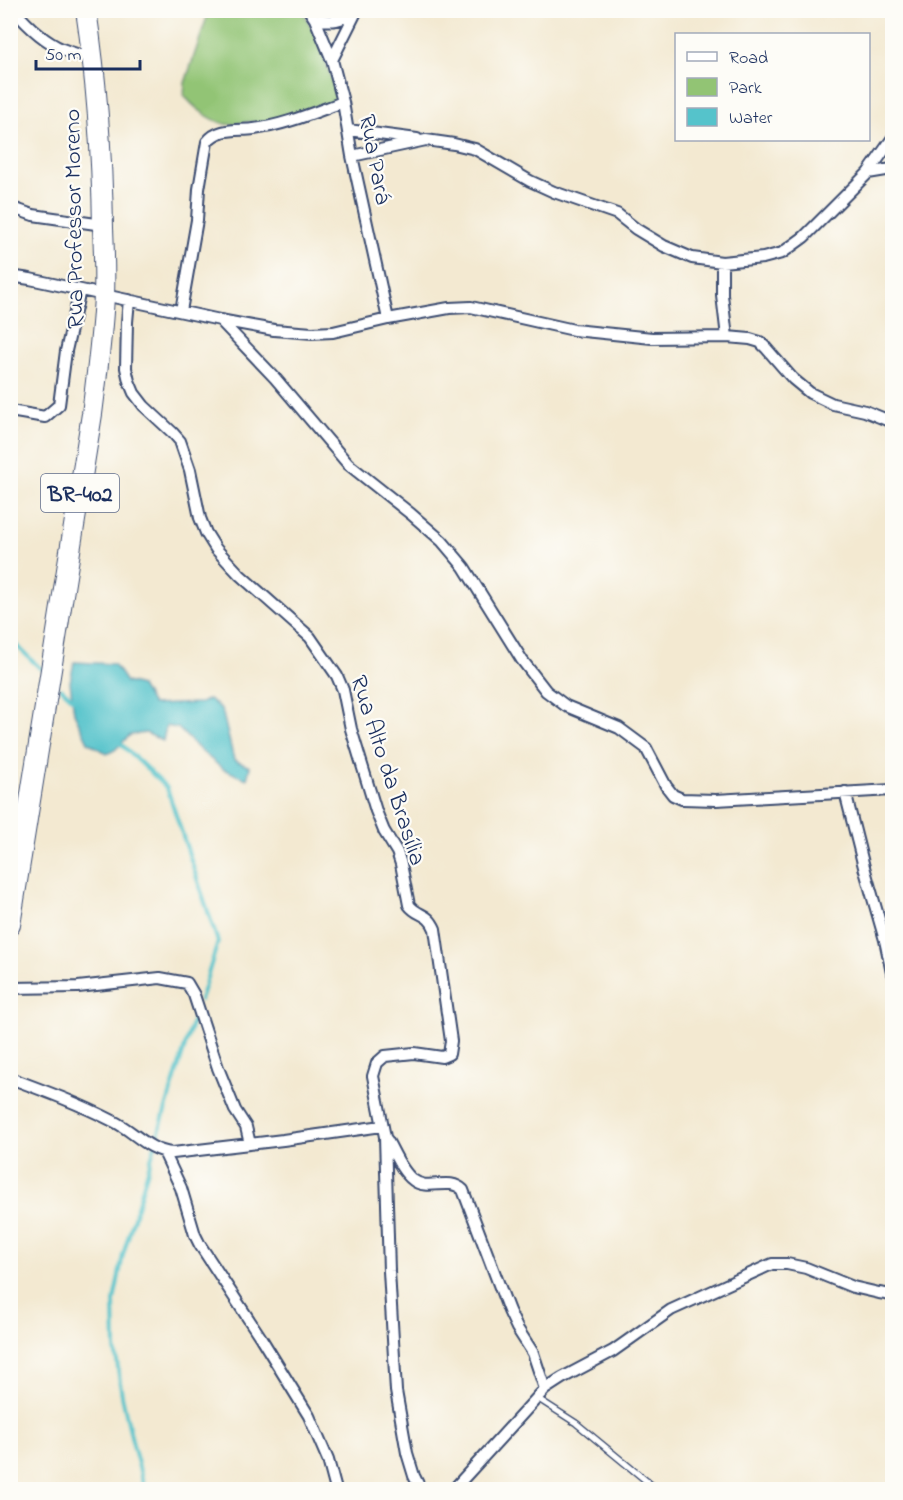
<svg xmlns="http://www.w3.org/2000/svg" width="903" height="1500" font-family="'Indie Flower',sans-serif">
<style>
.green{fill:#92c474;stroke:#567a69;stroke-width:1.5}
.water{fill:#55c3cb;stroke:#387994;stroke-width:1.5}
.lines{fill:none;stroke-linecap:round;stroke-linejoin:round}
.stream{stroke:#55c3cb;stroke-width:4}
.lane-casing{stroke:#3b4b6f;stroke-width:8}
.street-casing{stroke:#3b4b6f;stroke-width:14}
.highway-casing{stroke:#3b4b6f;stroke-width:22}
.lane{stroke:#fff;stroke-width:5}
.street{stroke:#fff;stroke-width:10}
.highway{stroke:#fff;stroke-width:20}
.labels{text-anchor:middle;stroke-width:4.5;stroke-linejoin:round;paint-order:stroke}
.shield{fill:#fdfcf7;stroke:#5f6c8c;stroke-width:1.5}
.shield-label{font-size:22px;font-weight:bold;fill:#1b2f5e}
.street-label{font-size:24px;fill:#1b2f5e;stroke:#fdfcf7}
</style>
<rect width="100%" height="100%" fill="#fdfcf7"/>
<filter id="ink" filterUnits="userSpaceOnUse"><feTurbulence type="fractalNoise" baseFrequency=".0167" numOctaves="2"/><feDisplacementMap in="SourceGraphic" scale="12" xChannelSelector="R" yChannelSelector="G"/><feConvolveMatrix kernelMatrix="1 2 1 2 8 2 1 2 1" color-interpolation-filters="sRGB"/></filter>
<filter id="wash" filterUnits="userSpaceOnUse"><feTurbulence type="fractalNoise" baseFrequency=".008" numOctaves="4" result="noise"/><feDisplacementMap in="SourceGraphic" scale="24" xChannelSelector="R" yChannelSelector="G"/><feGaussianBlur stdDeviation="1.35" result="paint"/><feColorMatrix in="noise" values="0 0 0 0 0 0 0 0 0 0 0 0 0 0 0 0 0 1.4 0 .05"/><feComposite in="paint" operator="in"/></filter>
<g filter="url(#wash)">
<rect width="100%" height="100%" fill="#f3e9d1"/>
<!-- green -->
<path class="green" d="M 301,10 L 306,17 L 321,47 L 332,81 L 336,100 C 316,109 284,122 261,123 C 257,123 252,121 247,122 C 239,123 233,126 225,124 C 210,120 193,107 184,95 L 185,83 L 209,11 Z"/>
<!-- water -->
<path class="water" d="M 74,662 L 114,664 L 126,682 L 141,686 L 152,705 L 201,703 L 209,699 L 222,710 L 234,760 L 250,767 L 247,779 L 223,769 L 201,751 L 178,728 L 166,726 L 163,741 L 146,733 L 130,735 L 115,750 L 107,754 L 88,742 L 74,713 L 70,682 Z"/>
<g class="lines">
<!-- stream -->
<path class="stream" d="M 10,643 L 16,645 L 41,669
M 61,688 L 74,700
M 119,742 L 167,788 L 218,942 L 200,1000
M 145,1490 L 133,1445 L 122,1396 L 115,1348 L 114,1301 L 123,1255 L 163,1118 L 196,1010"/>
</g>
</g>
<g filter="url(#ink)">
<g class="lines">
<!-- lane casing -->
<g class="lane-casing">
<path id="lane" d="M 537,1398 L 576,1423 L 655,1488"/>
</g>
<!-- street casing -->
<g class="street-casing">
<path id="street" d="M 14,10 C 27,25 44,41 62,49 C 72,53 83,56 93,58
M 309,10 L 315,19 L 332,60 L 343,102 L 352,156 L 388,319
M 315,19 C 333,22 340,21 356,12
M 332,60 L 357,10
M 348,130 L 417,139
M 352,156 L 426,140 L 454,144 L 475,149 L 530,181 L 554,192 L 617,214 L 636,229 L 664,246 L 692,258 L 722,262 L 763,258 L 782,253 L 804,237 L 868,173 L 892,139
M 868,173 L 892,169
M 10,207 L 33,215 L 103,225
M 722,262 L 722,295 L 727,337
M 10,276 L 30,279 L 220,320 L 274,330 L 312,333 L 333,332 L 388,319 L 449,308 L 471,307 L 574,330 L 652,338 L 727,337 L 750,339 L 760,342 L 766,348 L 793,379 L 810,393 L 833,404 L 865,411 L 892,422
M 129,300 L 127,322 L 126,368 L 129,381 L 134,393 L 144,406 L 173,433 L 180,441 L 190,470 L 200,518 L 206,533 L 216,549 L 240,575 L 310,637 L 337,676 L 343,690 L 351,729 L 376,811 L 384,831 L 397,852 L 401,864 L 409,905 C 418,917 428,912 435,929 L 451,1041 L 449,1054 L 442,1057 L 414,1053 L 385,1056 L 377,1063 L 373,1076 L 385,1137 L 389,1271 L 396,1391 L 407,1453 L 414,1476 L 421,1490
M 181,311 L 197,220 L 199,189 L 207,142 C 218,127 238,131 254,129 C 285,125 315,112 343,102
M 220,320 L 275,378 L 348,464 L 411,514 L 442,541 L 464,567 L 522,660 L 546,691 L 566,706 L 619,728 L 646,748 L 666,786 L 673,795 L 682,799 L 716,800 L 892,790
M 10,411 L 45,417 L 59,405 L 66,351 L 80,290
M 845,792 L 864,867 L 885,940 L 892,973
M 10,988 L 78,987 L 160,978 L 187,983 L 194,995 L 218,1068 L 235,1110 L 246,1127 L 250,1144
M 10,1078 C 45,1091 80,1104 113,1121 C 134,1131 148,1151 173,1153 L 283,1140 L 382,1126
M 387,1140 C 394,1152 401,1171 413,1180 C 428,1192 449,1176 463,1190 L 509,1311 L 517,1328 L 533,1353 L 545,1389
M 164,1152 L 181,1188 L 195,1235 L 200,1245 L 261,1338 L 309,1416 L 328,1460 L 336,1490
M 453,1490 L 545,1389 L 562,1378 L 613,1351 L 671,1310 L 772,1264 L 787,1264 L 806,1268 L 853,1287 L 879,1293 L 892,1295"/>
</g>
<!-- highway casing -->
<g class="highway-casing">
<path id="highway" d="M 10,925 L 92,414 C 97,375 102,336 104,296 C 105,274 104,251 103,228 C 102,155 97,83 86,10"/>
</g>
<!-- lane -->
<use href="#lane" class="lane"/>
<!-- street -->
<use href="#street" class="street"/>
<!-- highway -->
<use href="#highway" class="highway"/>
</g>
</g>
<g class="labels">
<!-- shield labels -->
<rect class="shield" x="41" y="474" width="78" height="38" rx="4.5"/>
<g class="shield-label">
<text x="80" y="501">BR-402</text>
</g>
<!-- street labels -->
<g class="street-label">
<text transform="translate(376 159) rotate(79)" y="8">Rua Pará</text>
<text transform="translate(73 219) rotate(-91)" y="8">Rua Professor Moreno</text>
<text transform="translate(389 770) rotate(72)" y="8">Rua Alto da Brasília</text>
</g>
</g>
<!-- margin -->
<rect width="903" height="1500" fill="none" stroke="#fdfcf7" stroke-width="36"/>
<!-- legend -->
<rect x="675" y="33" width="195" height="108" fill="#fdfcf7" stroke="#a3aaba" stroke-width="1.5"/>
<rect x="687" y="52" width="30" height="9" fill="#ffffff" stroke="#a3aaba" stroke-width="1.5"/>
<text x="729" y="63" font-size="18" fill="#1b2f5e">Road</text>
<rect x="687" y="78" width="30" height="18" fill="#92c474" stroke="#a3aaba" stroke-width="1.5"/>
<text x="729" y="93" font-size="18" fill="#1b2f5e">Park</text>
<rect x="687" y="108" width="30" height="18" fill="#55c3cb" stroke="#a3aaba" stroke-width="1.5"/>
<text x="729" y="123" font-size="18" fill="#1b2f5e">Water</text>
<!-- scale -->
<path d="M36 60v9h104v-9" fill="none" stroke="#1b2f5e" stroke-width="3"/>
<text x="45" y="60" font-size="18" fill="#1b2f5e" stroke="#fdfcf7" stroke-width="4.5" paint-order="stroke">50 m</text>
</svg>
